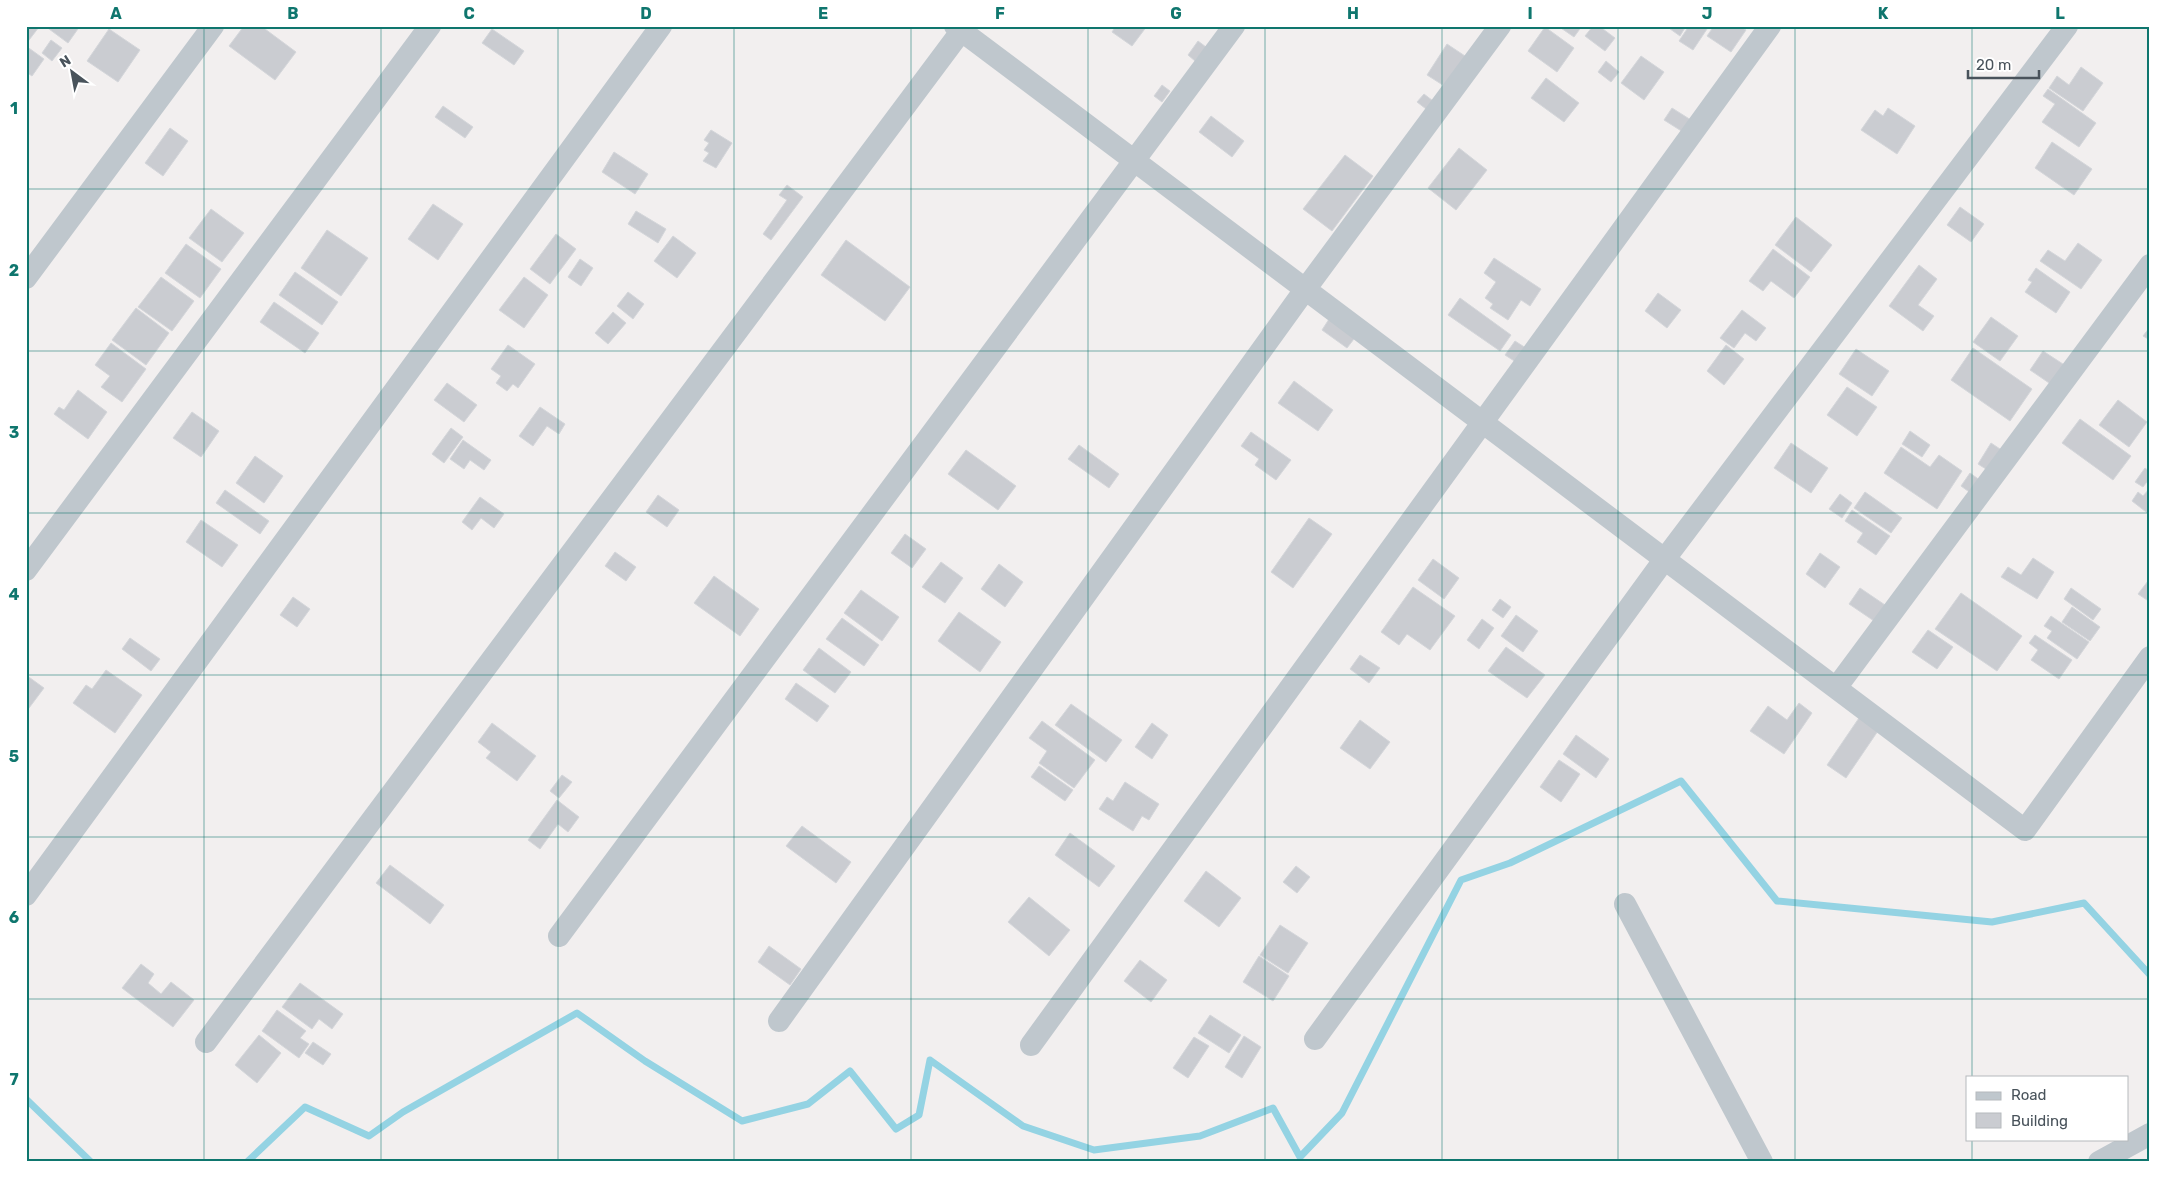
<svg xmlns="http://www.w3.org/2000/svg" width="2176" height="1188" font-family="Rubik,sans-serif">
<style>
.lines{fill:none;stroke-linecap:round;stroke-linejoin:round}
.stream{stroke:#94d3e3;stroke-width:7}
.building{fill:#caccd1;stroke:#d4d6da}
.minor{stroke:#bfc7cd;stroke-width:22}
.grid{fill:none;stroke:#0f766e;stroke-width:1;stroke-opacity:0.55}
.neatline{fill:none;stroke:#0f766e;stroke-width:2}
.grid-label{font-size:16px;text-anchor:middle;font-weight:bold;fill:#0f766e}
</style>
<rect width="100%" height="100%" fill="#f2efef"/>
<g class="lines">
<!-- stream -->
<path class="stream" d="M 26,1099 L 91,1162
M 247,1162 L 305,1107 L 369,1136 L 403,1112 L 577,1013 L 645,1061 L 742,1121 L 808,1104 L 850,1071 L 896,1129 L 919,1115 L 930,1060 L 1023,1126 L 1094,1150 L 1200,1136 L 1273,1108 L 1300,1157 L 1342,1113 L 1461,880 L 1510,863 L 1681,781 L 1777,901 L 1992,922 L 2084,903 L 2150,975"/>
</g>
<!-- building -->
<path class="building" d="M 26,26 L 39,27 L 26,44 Z
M 45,26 L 80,26 L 68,43 Z
M 244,26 L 261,26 L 296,52 L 275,80 L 229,46 Z
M 1116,26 L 1147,26 L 1132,46 L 1112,32 Z
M 1558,26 L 1582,26 L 1574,37 Z
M 1593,26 L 1599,26 L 1615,38 L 1605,51 L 1585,36 Z
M 1666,26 L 1686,26 L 1680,36 Z
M 1689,26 L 1709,26 L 1693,50 L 1679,41 Z
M 1714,26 L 1739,26 L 1746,30 L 1731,52 L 1707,36 Z
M 1545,27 L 1574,48 L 1557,72 L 1528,51 Z
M 109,29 L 140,50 L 118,82 L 87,61 Z
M 492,29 L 524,51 L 514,65 L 482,43 Z
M 51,40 L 62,48 L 52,61 L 42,53 Z
M 1198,41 L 1206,47 L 1195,61 L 1188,55 Z
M 1447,44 L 1468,58 L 1449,89 L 1427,75 Z
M 26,46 L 44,59 L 32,76 L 26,72 Z
M 1641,56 L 1664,72 L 1644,100 L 1621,83 Z
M 1606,61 L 1619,72 L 1611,82 L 1598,72 Z
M 2081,67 L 2103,83 L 2083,111 L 2049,88 L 2057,76 L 2069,85 Z
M 1546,78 L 1579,103 L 1564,122 L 1531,98 Z
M 1162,85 L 1170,91 L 1162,102 L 1154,96 Z
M 2048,89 L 2096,123 L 2079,147 L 2042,122 L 2055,104 L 2043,96 Z
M 1424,94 L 1437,104 L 1430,112 L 1417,102 Z
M 443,106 L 473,127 L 465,138 L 435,117 Z
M 1672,108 L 1691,120 L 1683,132 L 1664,120 Z
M 1888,108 L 1915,126 L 1897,154 L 1861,130 L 1875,110 L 1883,116 Z
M 1211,116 L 1244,141 L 1232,157 L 1199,132 Z
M 170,128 L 188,141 L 163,176 L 145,163 Z
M 711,130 L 732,143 L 716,168 L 703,161 L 709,153 L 704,150 L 709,143 L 704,140 Z
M 2052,142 L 2092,169 L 2074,195 L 2035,168 Z
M 1459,148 L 1487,170 L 1456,210 L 1428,188 Z
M 614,152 L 648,174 L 635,194 L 602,172 Z
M 1345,155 L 1373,176 L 1332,231 L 1303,209 Z
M 787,185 L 803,197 L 771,240 L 763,234 L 787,200 L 779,195 Z
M 433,204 L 463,224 L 438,260 L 408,239 Z
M 1960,207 L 1984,224 L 1971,242 L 1947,225 Z
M 211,209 L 244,233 L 222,262 L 189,238 Z
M 636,211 L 666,229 L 658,243 L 628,224 Z
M 1796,217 L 1832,245 L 1811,272 L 1775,245 Z
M 327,230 L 368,258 L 341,296 L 301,268 Z
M 556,234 L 576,249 L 550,284 L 530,269 Z
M 673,236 L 696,253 L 677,278 L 654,261 Z
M 846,240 L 910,287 L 885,321 L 821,275 Z
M 2078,243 L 2102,260 L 2081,289 L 2040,261 L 2048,250 L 2065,261 Z
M 186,244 L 221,269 L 200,298 L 165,273 Z
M 1773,249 L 1810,277 L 1794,298 L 1771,281 L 1763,291 L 1749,281 Z
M 1494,258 L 1541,289 L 1530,306 L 1521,300 L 1508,320 L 1490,308 L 1493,304 L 1485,298 L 1496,282 L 1484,273 Z
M 580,259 L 593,268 L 581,286 L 568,277 Z
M 1919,265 L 1937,279 L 1918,305 L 1934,316 L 1923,331 L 1889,306 Z
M 2036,268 L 2070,292 L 2056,313 L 2025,292 L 2032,282 L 2028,280 Z
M 295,272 L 338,302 L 322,325 L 279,295 Z
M 161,277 L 194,301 L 172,331 L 138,307 Z
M 524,277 L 548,295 L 524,328 L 499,310 Z
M 628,292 L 644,304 L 633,319 L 617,306 Z
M 1658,293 L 1681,310 L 1667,328 L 1645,311 Z
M 1460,298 L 1511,335 L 1500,351 L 1448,315 Z
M 274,302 L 319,333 L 305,353 L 260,322 Z
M 136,308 L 169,333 L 146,365 L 112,340 Z
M 1742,310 L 1766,328 L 1756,341 L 1745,333 L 1734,348 L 1720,338 Z
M 613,312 L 626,323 L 608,344 L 595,333 Z
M 1331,316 L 1357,335 L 1347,348 L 1322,330 Z
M 1991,317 L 2018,336 L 2000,361 L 1973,342 Z
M 2150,327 L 2150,340 L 2143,336 Z
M 1515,341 L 1529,350 L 1519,364 L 1505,355 Z
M 111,343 L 146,369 L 122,402 L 101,387 L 110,376 L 95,365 Z
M 508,345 L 535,364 L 518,388 L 513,384 L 507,391 L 496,383 L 501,376 L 491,369 Z
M 1726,345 L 1744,359 L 1724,385 L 1707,371 Z
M 1973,348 L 2032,389 L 2010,421 L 1951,380 Z
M 1856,349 L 1889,371 L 1872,396 L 1839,374 Z
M 2043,351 L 2066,366 L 2052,385 L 2030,370 Z
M 1294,381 L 1333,410 L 1318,431 L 1278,403 Z
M 447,383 L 477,405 L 464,422 L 434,400 Z
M 1847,387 L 1877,407 L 1857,436 L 1827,415 Z
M 78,390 L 107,412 L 88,439 L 54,414 L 59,407 L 64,410 Z
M 2118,400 L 2147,422 L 2129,447 L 2099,425 Z
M 540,407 L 565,424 L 559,434 L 547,426 L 533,446 L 519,436 Z
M 192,412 L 219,431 L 201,457 L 173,438 Z
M 2080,419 L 2131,456 L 2113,480 L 2062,443 Z
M 451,428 L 463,437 L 444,463 L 432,454 Z
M 1910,431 L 1930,445 L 1922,457 L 1902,444 Z
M 1251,432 L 1291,460 L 1276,480 L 1255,465 L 1259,459 L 1241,446 Z
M 463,440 L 491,460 L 484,470 L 470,460 L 464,469 L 450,459 Z
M 1791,443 L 1828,468 L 1811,493 L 1774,468 Z
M 1991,443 L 2003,451 L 1989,471 L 1978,464 Z
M 1079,445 L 1119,474 L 1109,488 L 1068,459 Z
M 1901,447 L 1930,467 L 1939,455 L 1962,471 L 1937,509 L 1884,473 Z
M 966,450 L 1016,486 L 998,510 L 948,474 Z
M 255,456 L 283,476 L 264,503 L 236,483 Z
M 2145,468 L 2150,472 L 2150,478 L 2143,487 L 2135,482 Z
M 1970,473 L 1981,481 L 1972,494 L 1961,486 Z
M 2150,488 L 2150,515 L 2132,501 L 2138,492 L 2143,496 Z
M 225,490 L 269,521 L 260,534 L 216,503 Z
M 1865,492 L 1902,518 L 1891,533 L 1854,508 Z
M 1840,494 L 1852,503 L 1842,518 L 1829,509 Z
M 658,495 L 679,510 L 667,527 L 646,512 Z
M 480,497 L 504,514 L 494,528 L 481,518 L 472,530 L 462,522 Z
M 1852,510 L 1890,536 L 1876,555 L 1857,542 L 1863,533 L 1845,521 Z
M 1309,518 L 1332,534 L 1293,588 L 1271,572 Z
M 201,520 L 238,545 L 222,567 L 186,542 Z
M 905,534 L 926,549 L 912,568 L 891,553 Z
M 615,552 L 636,567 L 626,581 L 605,566 Z
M 1820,553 L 1840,567 L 1825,588 L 1806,574 Z
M 2033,558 L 2054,572 L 2037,599 L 2001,577 L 2008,567 L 2021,575 Z
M 1433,559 L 1459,578 L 1444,599 L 1418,580 Z
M 941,562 L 963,578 L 945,603 L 922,587 Z
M 999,564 L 1023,582 L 1005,607 L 981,589 Z
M 714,576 L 759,609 L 740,636 L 694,603 Z
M 2148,581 L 2150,583 L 2150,602 L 2138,594 Z
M 1413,587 L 1455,616 L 1430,650 L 1407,634 L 1399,645 L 1381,632 Z
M 1860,588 L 1888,607 L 1877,623 L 1849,604 Z
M 2071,588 L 2101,609 L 2093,620 L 2064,599 Z
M 861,590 L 899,617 L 882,641 L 844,613 Z
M 1961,593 L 2022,636 L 1997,671 L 1935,629 Z
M 293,597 L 310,609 L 297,627 L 280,615 Z
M 1500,599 L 1511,607 L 1503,618 L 1492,610 Z
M 2072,607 L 2100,627 L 2090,641 L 2062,622 Z
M 959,612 L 1001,642 L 980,672 L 938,641 Z
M 1516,615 L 1538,631 L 1523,652 L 1501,636 Z
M 2051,616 L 2089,642 L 2077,659 L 2047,638 L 2052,631 L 2044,626 Z
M 842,618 L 879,645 L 864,666 L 826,639 Z
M 1482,619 L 1494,628 L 1479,649 L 1467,640 Z
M 1928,630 L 1953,647 L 1937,669 L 1912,652 Z
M 2035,635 L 2072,660 L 2059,679 L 2031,660 L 2038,650 L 2029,643 Z
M 130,638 L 160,659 L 151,671 L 122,649 Z
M 1506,647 L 1545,675 L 1527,698 L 1488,671 Z
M 819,648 L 851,672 L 835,693 L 803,670 Z
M 1360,655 L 1380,668 L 1369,683 L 1350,669 Z
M 106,670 L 142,695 L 115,733 L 73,703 L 86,685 L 92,689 Z
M 26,675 L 44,688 L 26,712 Z
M 796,683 L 829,706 L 817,722 L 785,699 Z
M 1799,703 L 1812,713 L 1784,754 L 1750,731 L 1768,706 L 1787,720 Z
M 1071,704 L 1122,740 L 1106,762 L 1055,725 Z
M 1861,715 L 1880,728 L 1846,778 L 1827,765 Z
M 1360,720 L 1390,742 L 1370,769 L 1340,748 Z
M 1042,721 L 1095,760 L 1074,788 L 1039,763 L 1047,751 L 1029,738 Z
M 492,723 L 536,756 L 517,781 L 486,758 L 491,752 L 478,742 Z
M 1152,723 L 1168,735 L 1152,759 L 1135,747 Z
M 1576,735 L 1609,759 L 1596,778 L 1563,754 Z
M 1559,760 L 1580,774 L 1561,802 L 1540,787 Z
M 1039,766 L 1073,790 L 1065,801 L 1031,777 Z
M 562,775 L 572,782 L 559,798 L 550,791 Z
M 1125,782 L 1159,804 L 1149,820 L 1142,816 L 1133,831 L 1099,809 L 1107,797 L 1113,801 Z
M 557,800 L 579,817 L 568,832 L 558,824 L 540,849 L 528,840 Z
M 802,826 L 851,862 L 836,883 L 786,846 Z
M 1070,833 L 1115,866 L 1099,887 L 1055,855 Z
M 390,865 L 444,905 L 430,924 L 376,883 Z
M 1296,866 L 1310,877 L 1297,893 L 1283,882 Z
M 1206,871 L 1241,898 L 1219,927 L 1184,901 Z
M 1029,897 L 1070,930 L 1049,956 L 1008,922 Z
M 1280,925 L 1308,943 L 1288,973 L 1260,955 Z
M 769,946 L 801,969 L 790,985 L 758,962 Z
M 1259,956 L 1289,976 L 1273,1001 L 1243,982 Z
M 1140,960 L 1167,980 L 1151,1002 L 1124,981 Z
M 141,964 L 154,974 L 148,983 L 161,994 L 171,982 L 194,1000 L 173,1027 L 122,988 Z
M 300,983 L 343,1014 L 332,1029 L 319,1019 L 312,1029 L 282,1007 Z
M 277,1010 L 306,1031 L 300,1038 L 309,1044 L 299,1058 L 262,1031 Z
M 1210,1015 L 1241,1035 L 1229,1053 L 1198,1033 Z
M 259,1035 L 281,1053 L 257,1083 L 235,1065 Z
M 1244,1036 L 1261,1047 L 1242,1078 L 1225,1067 Z
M 1194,1037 L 1209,1046 L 1188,1078 L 1173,1068 Z
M 313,1042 L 331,1054 L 323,1065 L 305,1053 Z"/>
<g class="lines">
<!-- minor -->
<path class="minor" d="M 955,26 L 2025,830 L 2150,657
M 26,278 L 213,26
M 26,570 L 430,26
M 1836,688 L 2150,265
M 26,895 L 661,26
M 1625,904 L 1762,1162
M 559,936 L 1234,26
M 779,1021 L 1304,291 L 1500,26
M 1315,1039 L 1664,560 L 2067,26
M 206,1042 L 965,26
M 1031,1045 L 1770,26
M 2099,1162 L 2150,1134"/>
</g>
<!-- grid -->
<path class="grid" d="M 204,26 L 204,1162M 381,26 L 381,1162M 558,26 L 558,1162M 734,26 L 734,1162M 911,26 L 911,1162M 1088,26 L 1088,1162M 1265,26 L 1265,1162M 1442,26 L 1442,1162M 1618,26 L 1618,1162M 1795,26 L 1795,1162M 1972,26 L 1972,1077M 26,189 L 2150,189M 26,351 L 2150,351M 26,513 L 2150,513M 26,675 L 2150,675M 26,837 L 2150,837M 26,999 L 2150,999M 1972,1139 L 1972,1162"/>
<!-- border -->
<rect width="2176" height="1188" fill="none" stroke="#ffffff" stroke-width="55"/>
<!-- legend -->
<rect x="1966" y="1076" width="162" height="65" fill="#ffffff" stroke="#b6babd"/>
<rect x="1976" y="1092" width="25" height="8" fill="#bfc7cd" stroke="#b6babd"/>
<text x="2011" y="1100" font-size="15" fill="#49535b">Road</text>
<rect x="1976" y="1113" width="25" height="15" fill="#caccd1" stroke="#b6babd"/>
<text x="2011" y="1126" font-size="15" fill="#49535b">Building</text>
<!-- north arrow -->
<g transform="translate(72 72) rotate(328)" stroke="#ffffff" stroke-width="4" paint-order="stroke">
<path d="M0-4L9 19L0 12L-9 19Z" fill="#49535b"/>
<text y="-8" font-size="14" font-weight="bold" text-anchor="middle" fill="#49535b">N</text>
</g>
<!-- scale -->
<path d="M1968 70v8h71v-8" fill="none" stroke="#49535b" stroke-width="2.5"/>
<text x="1976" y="70" font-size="15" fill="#49535b" stroke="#ffffff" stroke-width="4" paint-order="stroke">20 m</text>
<rect x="28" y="28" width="2120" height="1132" class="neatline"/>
<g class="grid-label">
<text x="116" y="19">A</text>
<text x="293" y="19">B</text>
<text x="469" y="19">C</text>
<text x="646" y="19">D</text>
<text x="823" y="19">E</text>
<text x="1000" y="19">F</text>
<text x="1176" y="19">G</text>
<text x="1353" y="19">H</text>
<text x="1530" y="19">I</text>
<text x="1707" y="19">J</text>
<text x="1883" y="19">K</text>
<text x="2060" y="19">L</text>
<text x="14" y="114">1</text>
<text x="14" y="276">2</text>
<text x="14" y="438">3</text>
<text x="14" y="600">4</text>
<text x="14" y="762">5</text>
<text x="14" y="923">6</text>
<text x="14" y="1085">7</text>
</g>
</svg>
